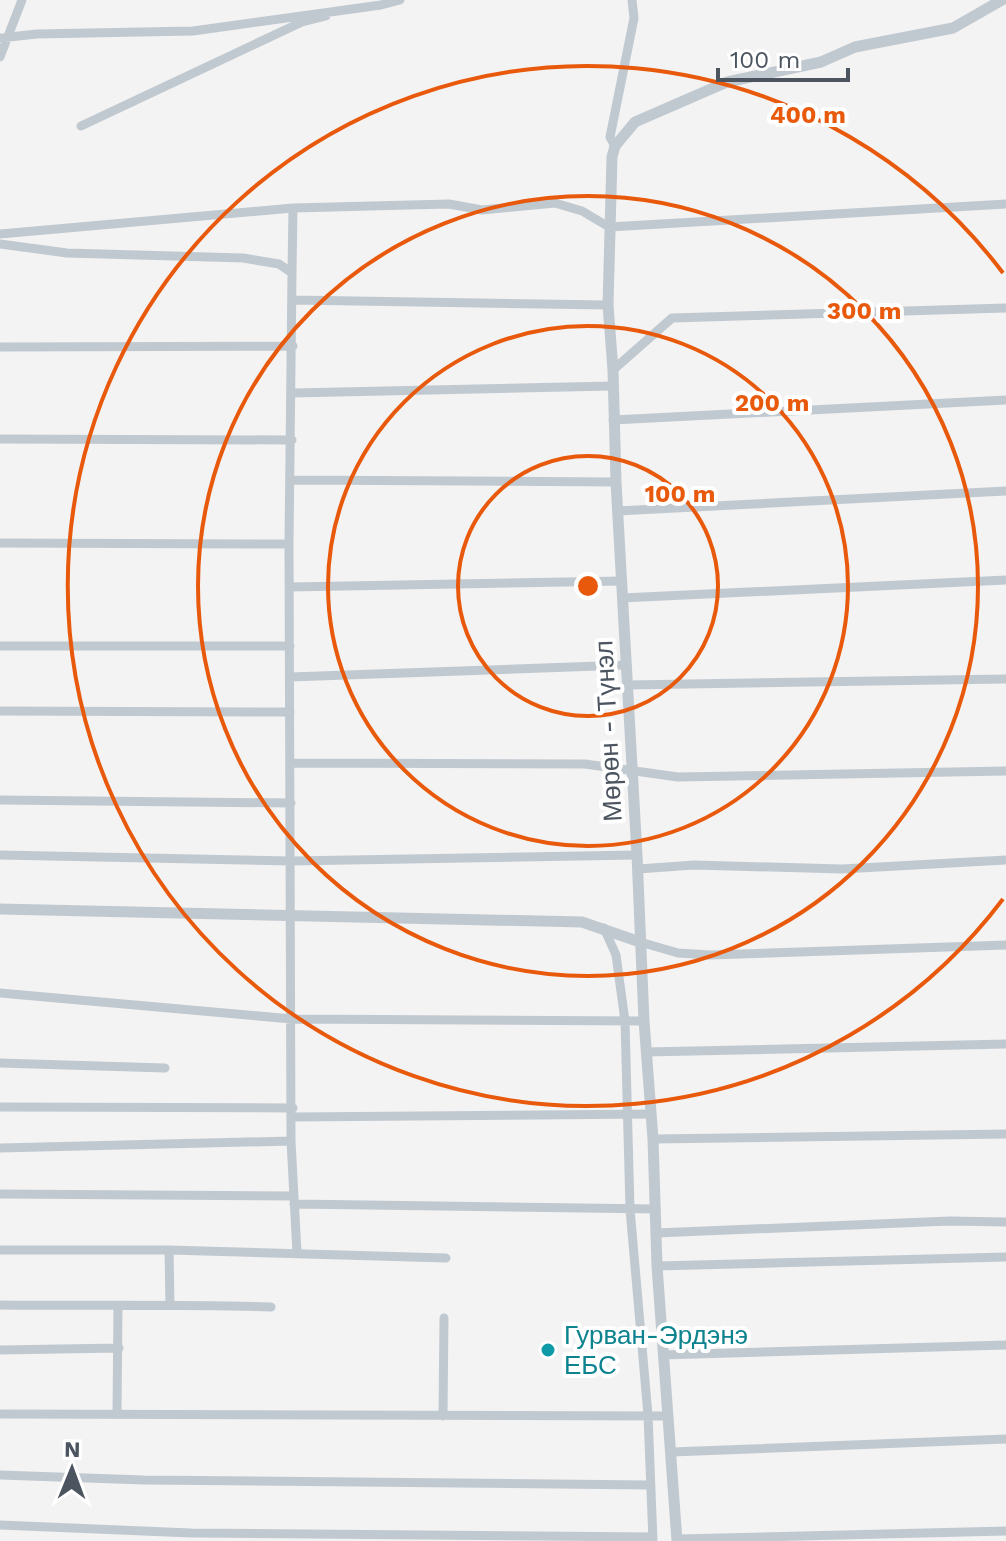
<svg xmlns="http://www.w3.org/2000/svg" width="1006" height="1541" font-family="'Work Sans',sans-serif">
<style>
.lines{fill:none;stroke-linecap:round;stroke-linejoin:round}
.minor{stroke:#c1c9d0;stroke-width:9}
.tertiary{stroke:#c1c9d0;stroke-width:11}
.ring{fill:none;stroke:#e8590c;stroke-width:4}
.culture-dot{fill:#0f9aa8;stroke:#fff;stroke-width:3}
.labels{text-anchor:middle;stroke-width:8;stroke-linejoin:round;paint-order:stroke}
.street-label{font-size:26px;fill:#4b545f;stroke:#fff}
.culture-label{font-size:26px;fill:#0d838f;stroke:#fff;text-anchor:start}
.centre{fill:#e8590c;stroke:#fff;stroke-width:4}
.ring-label{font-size:24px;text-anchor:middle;font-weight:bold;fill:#e8590c;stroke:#fff;stroke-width:8;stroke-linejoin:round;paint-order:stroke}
</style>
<rect width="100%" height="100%" fill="#f4f3f3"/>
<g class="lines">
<!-- minor -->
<path class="minor" d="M 0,38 L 37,34 L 193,31 L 381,5 L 400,0
M 0,57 L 22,0
M 81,126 L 302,22 L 326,16
M 615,146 L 610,137 L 634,18 L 632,0
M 0,234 L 293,208 L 449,204 L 482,210 L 555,203 L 582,211 L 609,227 L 1006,204
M 0,244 L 67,253 L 243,258 L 279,264 L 292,273 L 289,544 L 291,1141 L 297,1253
M 292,273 L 293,208
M 293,300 L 608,305
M 0,347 L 293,346
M 613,370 L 672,318 L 1006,308
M 293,393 L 613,386
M 613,420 L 1006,400
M 0,439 L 292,440
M 290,480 L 616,482
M 617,511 L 1006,491
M 0,543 L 289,544
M 290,587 L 622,581
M 622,598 L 1006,580
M 0,646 L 290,646
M 290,677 L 627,665
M 628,685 L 1006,679
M 0,711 L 290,712
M 291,763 L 585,764 L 678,777 L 1006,771
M 0,800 L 291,803
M 0,855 L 291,861 L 637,855
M 638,869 L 694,865 L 842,869 L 1006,860
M 604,928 L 616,955 L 625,1021 L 630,1209 L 648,1415 L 653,1541
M 640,942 L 678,953 L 710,955 L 1006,945
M 0,993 L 292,1019 L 644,1021
M 646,1052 L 1006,1044
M 0,1063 L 165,1068
M 0,1107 L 293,1108
M 293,1117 L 651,1114
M 653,1139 L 1006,1134
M 0,1148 L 291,1141
M 0,1194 L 294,1196
M 294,1204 L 656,1209
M 656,1233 L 950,1221 L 1006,1222
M 0,1250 L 169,1250 L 446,1258
M 169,1250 L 170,1304
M 657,1266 L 1006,1257
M 0,1305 C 91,1306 181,1304 271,1307
M 0,1350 L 119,1348
M 663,1355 L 1006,1345
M 117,1412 L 118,1306
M 0,1414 L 666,1416
M 443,1416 L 444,1318
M 671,1452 L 1006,1439
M 0,1475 L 144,1480 L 650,1485
M 0,1525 L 191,1533 L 653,1537
M 677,1539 L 1006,1531"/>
<!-- tertiary -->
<path class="tertiary" d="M 0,909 L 582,922 L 640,942
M 677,1541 L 657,1266 L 653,1139 L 644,1021 L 637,855 L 616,482 L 613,370 L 608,305 L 612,157 L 615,146 L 635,122 L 727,82 L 821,62 L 855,47 L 953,28 L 1002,0"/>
</g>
<!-- distance rings -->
<g class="ring">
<circle cx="588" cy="586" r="130"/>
<circle cx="588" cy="586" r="260"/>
<circle cx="588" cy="586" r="390"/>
<path d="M1003 899A520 520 0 1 1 1003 273"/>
</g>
<!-- markers -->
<circle class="culture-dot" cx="548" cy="1350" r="8"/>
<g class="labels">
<!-- street labels -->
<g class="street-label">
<text transform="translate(608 731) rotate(-93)" y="9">Мөрөн - Түнэл</text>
</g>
<!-- culture labels -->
<g class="culture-label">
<text x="564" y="1344">Гурван-Эрдэнэ<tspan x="564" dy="30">ЕБС</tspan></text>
</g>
</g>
<circle cx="588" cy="586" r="12" class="centre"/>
<g class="ring-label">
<text x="808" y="123">400 m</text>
<text x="864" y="319">300 m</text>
<text x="772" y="411">200 m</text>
<text x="680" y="502">100 m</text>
</g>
<!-- north arrow -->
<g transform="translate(72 1469) rotate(1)" stroke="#ffffff" stroke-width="6" paint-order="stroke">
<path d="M0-6L14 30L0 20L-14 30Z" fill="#4b545f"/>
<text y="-12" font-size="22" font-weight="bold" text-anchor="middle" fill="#4b545f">N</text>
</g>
<!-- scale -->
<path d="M718 68v12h130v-12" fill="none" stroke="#4b545f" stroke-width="4"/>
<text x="730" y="68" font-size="24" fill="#4b545f" stroke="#ffffff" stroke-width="6" paint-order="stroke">100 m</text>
</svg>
